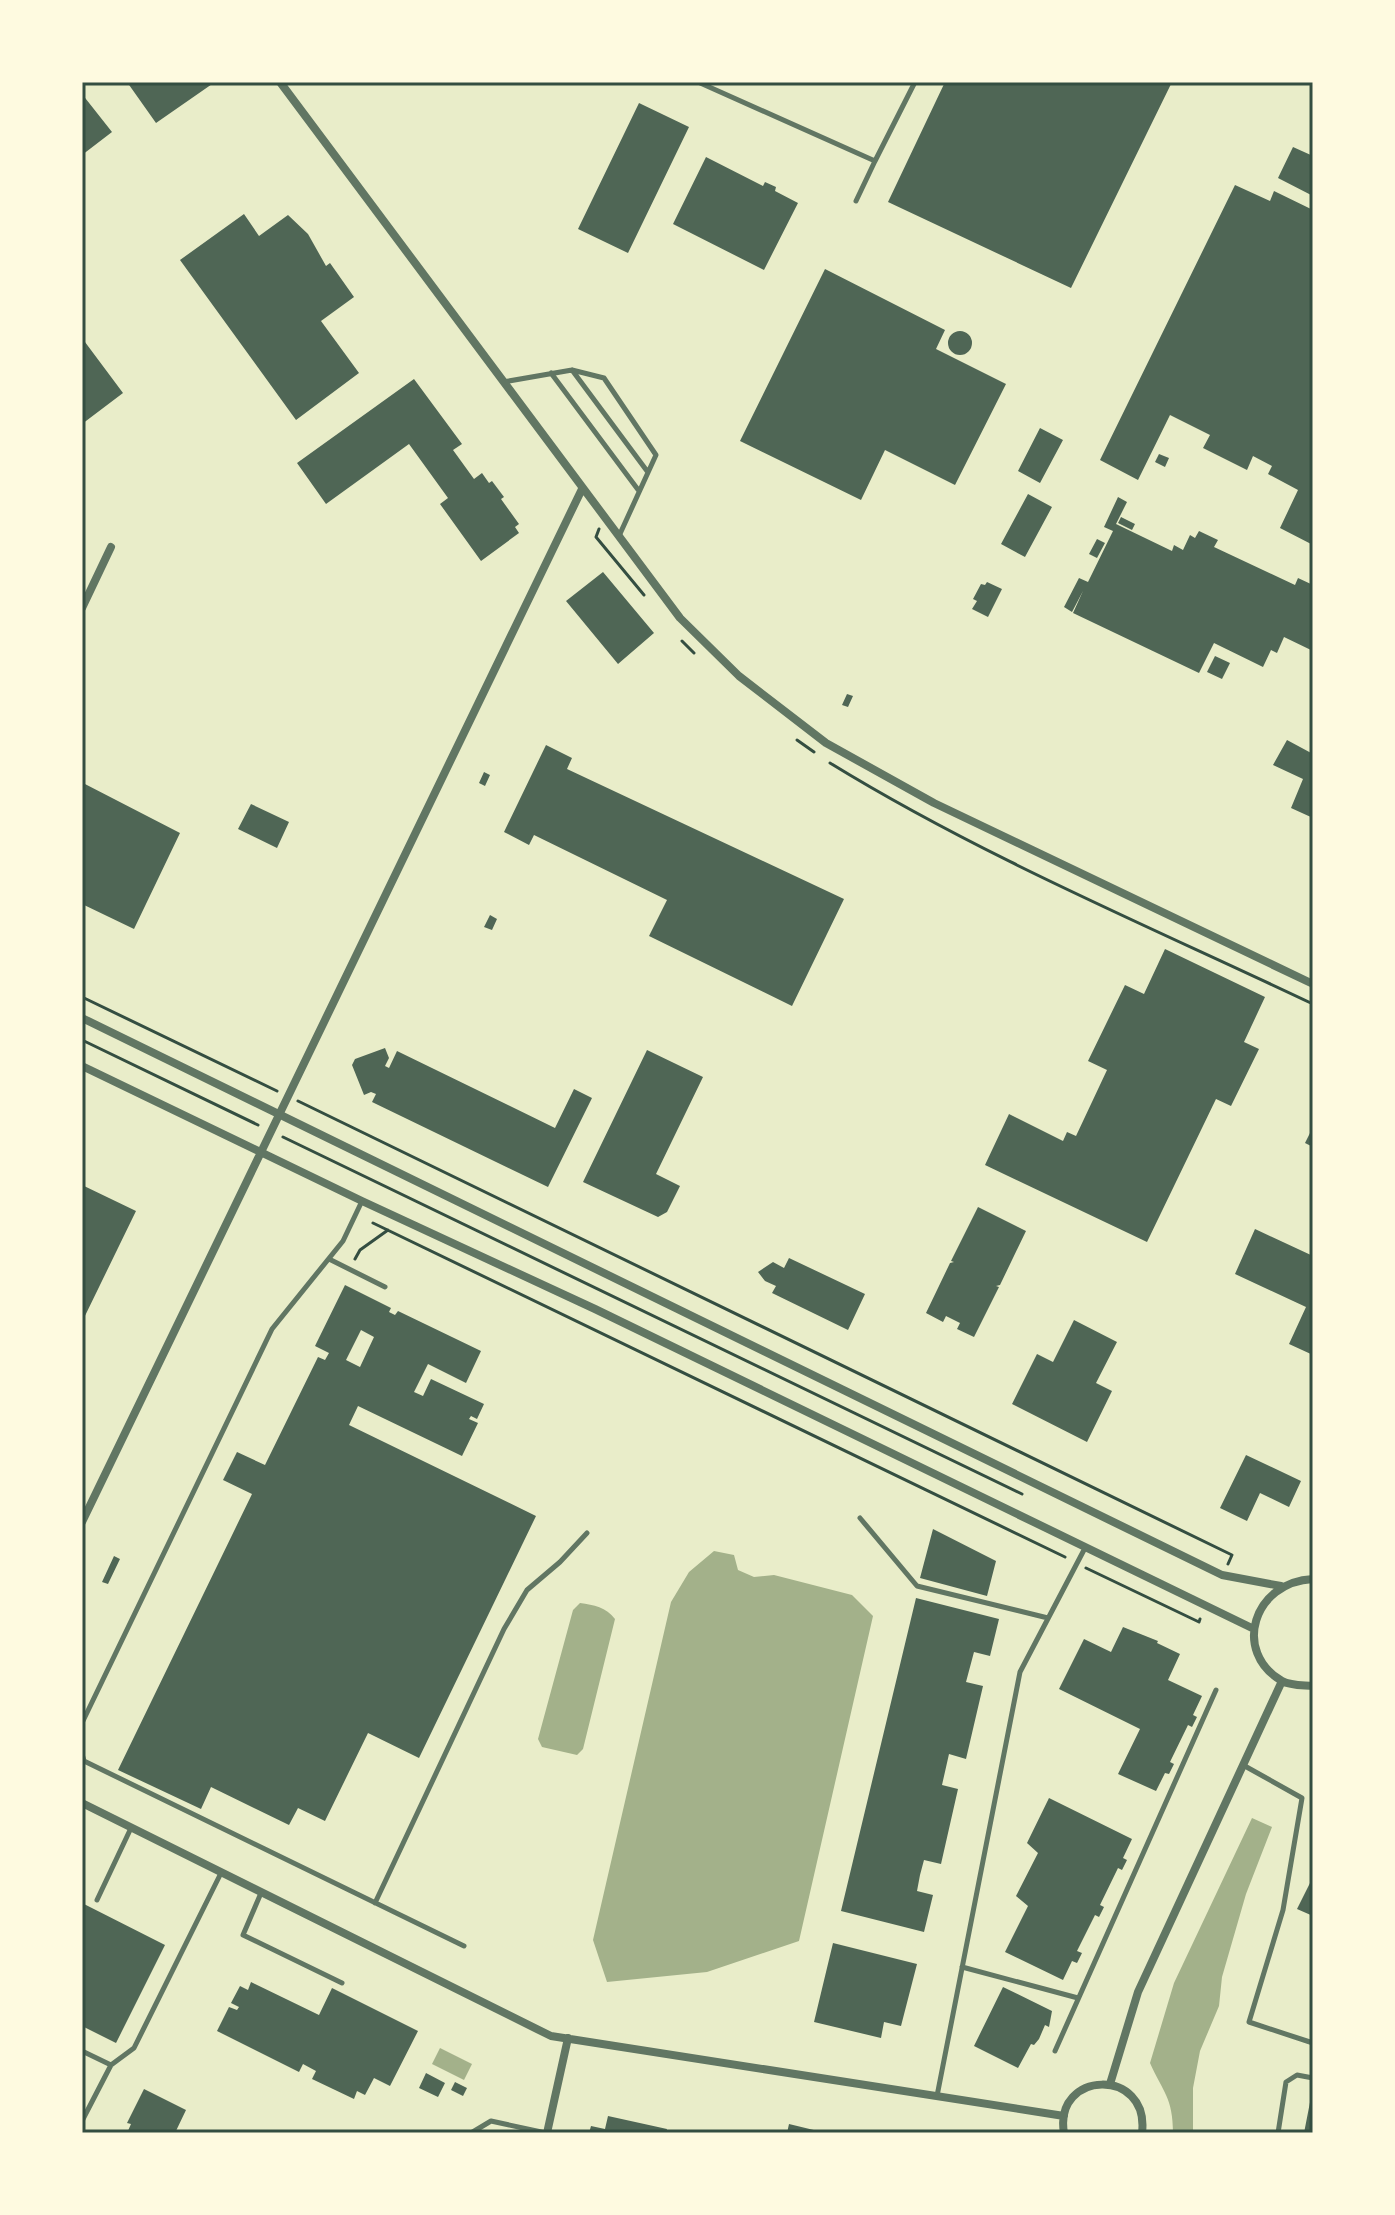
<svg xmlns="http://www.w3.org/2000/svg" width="1395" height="2215" font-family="'Zilla Slab',serif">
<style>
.water{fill:#a3b18a}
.building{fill:#4f6655;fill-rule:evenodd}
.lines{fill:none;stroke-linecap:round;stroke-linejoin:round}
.path{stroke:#344e41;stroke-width:3}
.service{stroke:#617663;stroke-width:5}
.minor{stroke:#617663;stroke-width:8}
.neatline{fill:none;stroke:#344e41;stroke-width:3}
</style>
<rect width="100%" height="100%" fill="#e9edc9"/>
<!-- water -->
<path class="water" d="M 714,1551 L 734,1555 L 738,1570 L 754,1577 L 774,1575 L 852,1595 L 873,1616 L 799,1941 L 707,1972 L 607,1982 L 593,1940 L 671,1602 L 689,1572 Z
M 580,1603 C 594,1605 606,1607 615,1619 L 583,1749 L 577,1755 L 542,1747 L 538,1739 L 573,1610 Z
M 1252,1818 L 1272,1827 L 1246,1894 L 1222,1977 L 1219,2006 L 1200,2051 L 1193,2088 L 1193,2133 L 1173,2133 C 1173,2098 1163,2092 1150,2063 L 1174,1983 Z
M 440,2048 L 472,2064 L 464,2080 L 432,2064 Z"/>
<!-- building -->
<path class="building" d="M 127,82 L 215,82 L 156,123 Z
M 945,82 L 1172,82 L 1071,288 L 888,202 Z
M 82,94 L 112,132 L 82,155 Z
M 639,103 L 689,127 L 628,253 L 578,229 Z
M 1293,147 L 1313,156 L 1313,196 L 1278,178 Z
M 706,157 L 763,186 L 765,182 L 776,187 L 775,191 L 798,203 L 764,270 L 673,224 Z
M 1235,185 L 1270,201 L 1274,191 L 1313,210 L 1313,545 L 1280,528 L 1298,490 L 1268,474 L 1272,466 L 1253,456 L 1247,470 L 1203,448 L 1210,435 L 1170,415 L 1138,480 L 1100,460 Z
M 244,214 L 259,236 L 288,215 L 308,234 L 326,266 L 330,263 L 354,297 L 321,321 L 359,373 L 296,420 L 180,260 Z
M 825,269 L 945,330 L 936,349 L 1006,384 L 955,485 L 885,450 L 861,500 L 740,441 Z
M948 343a12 12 0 1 1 24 0a12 12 0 1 1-24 0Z
M 82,338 L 123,393 L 82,424 Z
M 414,379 L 462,444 L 453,450 L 474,479 L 482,473 L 489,483 L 492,481 L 504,497 L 501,499 L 519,524 L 515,527 L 519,533 L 481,561 L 440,504 L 448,498 L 409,444 L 326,504 L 297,463 Z
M 1040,428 L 1063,440 L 1040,483 L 1018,471 Z
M 1159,454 L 1169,458 L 1165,467 L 1155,462 Z
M 1028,494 L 1052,507 L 1025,557 L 1001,544 Z
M 1118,497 L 1127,502 L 1116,524 L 1172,551 L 1174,545 L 1183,550 L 1190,535 L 1195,538 L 1199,531 L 1218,540 L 1214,547 L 1295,585 L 1298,578 L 1313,585 L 1313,651 L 1284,637 L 1277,653 L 1271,650 L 1263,667 L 1214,643 L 1199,673 L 1073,613 L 1083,591 L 1072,612 L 1064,607 L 1079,578 L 1088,582 L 1113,531 L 1104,527 Z
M 1121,517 L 1135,524 L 1132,530 L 1118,523 Z
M 1097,539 L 1105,543 L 1097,558 L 1089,554 Z
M 603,572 L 654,633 L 618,664 L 566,601 Z
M 987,582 L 1002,589 L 988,617 L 972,609 L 977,601 L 973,599 L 981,584 L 985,585 Z
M 1215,656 L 1230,663 L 1222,679 L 1207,672 Z
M 847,694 L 853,696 L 848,707 L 842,705 Z
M 1287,740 L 1313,754 L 1313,818 L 1291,808 L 1303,779 L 1273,765 Z
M 546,745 L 572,758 L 567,769 L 844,899 L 792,1006 L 649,936 L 667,900 L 534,835 L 529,845 L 504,832 Z
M 484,772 L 490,775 L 485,786 L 479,783 Z
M 83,783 L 180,833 L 134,929 L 82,904 Z
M 251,804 L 289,822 L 277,848 L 238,829 Z
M 490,915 L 497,919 L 492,930 L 484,927 Z
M 1165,949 L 1265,997 L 1244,1042 L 1259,1049 L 1231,1106 L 1216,1099 L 1147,1242 L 985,1165 L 1009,1114 L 1063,1141 L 1067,1132 L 1076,1136 L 1107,1070 L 1088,1061 L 1125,985 L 1144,994 Z
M 385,1048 L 389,1058 L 385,1066 L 389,1068 L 397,1051 L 555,1128 L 574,1089 L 592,1098 L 548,1187 L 372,1102 L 376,1094 L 371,1092 L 364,1095 L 352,1065 L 355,1059 Z
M 647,1050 L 703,1077 L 656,1174 L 680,1186 L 667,1212 L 658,1217 L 583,1182 Z
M 1313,1127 L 1313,1147 L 1305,1143 Z
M 82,1185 L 136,1211 L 82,1322 Z
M 978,1207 L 1026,1231 L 1000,1285 L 996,1286 L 999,1287 L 974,1337 L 957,1329 L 960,1323 L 946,1316 L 943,1322 L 926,1313 L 950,1263 L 954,1262 L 951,1261 Z
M 1255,1229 L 1313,1256 L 1313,1355 L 1289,1344 L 1306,1307 L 1235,1274 Z
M 789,1258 L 865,1294 L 848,1330 L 772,1293 L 776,1286 L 765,1281 L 758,1272 L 773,1262 L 784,1268 Z
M 345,1285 L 391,1308 L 389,1312 L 395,1315 L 398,1311 L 481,1351 L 466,1383 L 428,1364 L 414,1392 L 423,1396 L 431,1379 L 484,1404 L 477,1419 L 471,1416 L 469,1419 L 478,1423 L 462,1456 L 358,1406 L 349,1425 L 536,1516 L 419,1758 L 368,1733 L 325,1821 L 298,1808 L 289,1825 L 211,1787 L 201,1809 L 118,1770 L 252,1494 L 223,1480 L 237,1452 L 265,1465 L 318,1357 L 325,1360 L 329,1353 L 315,1346 ZM 361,1330 L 374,1337 L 360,1367 L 346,1360 Z
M 1074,1320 L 1117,1342 L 1096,1383 L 1112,1391 L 1087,1442 L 1012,1404 L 1037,1354 L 1053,1362 Z
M 1246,1455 L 1301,1481 L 1289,1507 L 1260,1493 L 1247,1521 L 1220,1508 Z
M 933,1529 L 996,1561 L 987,1596 L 920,1578 Z
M 114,1556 L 120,1559 L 108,1584 L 102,1582 Z
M 916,1598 L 999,1619 L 990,1656 L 974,1652 L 966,1682 L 983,1686 L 966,1759 L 949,1754 L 942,1785 L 958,1789 L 941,1864 L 924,1860 L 920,1875 L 917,1891 L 933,1895 L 924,1932 L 841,1911 Z
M 1123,1627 L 1158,1641 L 1157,1643 L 1180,1654 L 1168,1680 L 1202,1696 L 1193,1715 L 1197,1717 L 1192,1727 L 1188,1725 L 1170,1762 L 1174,1764 L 1169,1774 L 1165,1773 L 1156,1791 L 1118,1774 L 1140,1729 L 1059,1689 L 1084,1639 L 1111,1652 Z
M 1049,1798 L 1132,1839 L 1123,1858 L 1127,1860 L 1122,1870 L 1118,1868 L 1100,1905 L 1104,1907 L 1099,1917 L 1095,1915 L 1077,1951 L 1082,1953 L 1077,1963 L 1072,1961 L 1063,1980 L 1005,1952 L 1028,1906 L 1016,1896 L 1038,1853 L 1027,1843 Z
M 1313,1877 L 1313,1916 L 1297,1909 Z
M 82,1903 L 165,1945 L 116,2043 L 82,2026 Z
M 833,1943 L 917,1964 L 901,2026 L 884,2022 L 881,2038 L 814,2022 Z
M 251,1982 L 319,2015 L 332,1988 L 418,2031 L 390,2086 L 374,2078 L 365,2095 L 357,2091 L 354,2099 L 312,2079 L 316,2071 L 303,2064 L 299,2072 L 217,2031 L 229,2007 L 237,2010 L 239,2007 L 231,2003 L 240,1986 L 248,1990 Z
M 1003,1987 L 1052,2011 L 1049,2027 L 1045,2025 L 1039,2039 L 1034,2045 L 1031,2044 L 1018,2068 L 974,2046 Z
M 426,2073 L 445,2083 L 438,2097 L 419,2088 Z
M 455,2082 L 467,2088 L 463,2096 L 451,2090 Z
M 144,2089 L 186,2110 L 175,2133 L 127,2133 L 131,2124 L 127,2123 Z
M 1312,2092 L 1313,2133 L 1304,2133 Z
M 608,2116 L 667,2129 L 666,2133 L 589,2133 L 591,2126 L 605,2129 Z
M 789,2124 L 822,2132 L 822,2133 L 787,2133 Z"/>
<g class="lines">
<!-- path -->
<path class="path" d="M 599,529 L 596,537 L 644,595
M 682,641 L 694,653
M 797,740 L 814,752
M 830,763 C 983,857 1151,927 1313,1004
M 82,997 L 277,1091
M 82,1040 L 258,1125
M 298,1101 L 1232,1555 L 1228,1564
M 283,1137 L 1022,1494
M 373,1223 L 1065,1557
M 355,1259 L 360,1250 L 388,1230
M 1086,1568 L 1199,1622 L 1200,1619"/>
<!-- service -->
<path class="service" d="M 698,82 L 875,161 L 915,82
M 856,201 L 875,161
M 572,370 L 647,471
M 551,373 L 639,491
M 503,382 L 572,370 L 604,378 L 656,455 L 619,536
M 329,1259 L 385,1287
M 860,1518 L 917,1586 L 1048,1618
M 82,1723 L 272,1329 L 343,1241 L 362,1201
M 82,1754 L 84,1761 L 464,1946
M 1243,1765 L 1302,1798 L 1283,1910 L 1249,2022 L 1313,2043
M 261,1893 L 243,1935 L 342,1983
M 97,1900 L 131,1828
M 375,1903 L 504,1629 L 527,1590 L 560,1562 L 587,1533
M 962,1967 L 1078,1998
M 82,2051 L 111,2065
M 1055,2051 L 1216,1690
M 937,2096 L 1020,1672 L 1085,1548
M 82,2121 L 111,2065 L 134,2048 L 221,1873
M 471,2133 L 491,2121 L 546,2133
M 1278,2133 L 1286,2082 L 1297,2075 L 1313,2078"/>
<!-- minor -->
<path class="minor" d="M 280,82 L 680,618 L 739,676 L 826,743 L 934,803 L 1313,984
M 82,608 L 111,547
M 82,1018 L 1222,1575 L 1281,1586
M 82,1066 L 362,1201 L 595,1309 L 1254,1629
M 82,1522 L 582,489
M 1313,1579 C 1253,1582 1232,1652 1282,1681 C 1291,1686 1303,1685 1313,1686
M 82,1803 L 551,2036 L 1064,2116
M 1110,2084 L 1138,1992 L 1282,1681
M 547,2133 L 568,2038
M 1064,2133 C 1053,2070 1150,2067 1142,2133"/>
</g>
<!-- border -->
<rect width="1395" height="2215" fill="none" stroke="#fefae0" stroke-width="168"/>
<rect x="84" y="84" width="1227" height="2047" class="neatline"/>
</svg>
